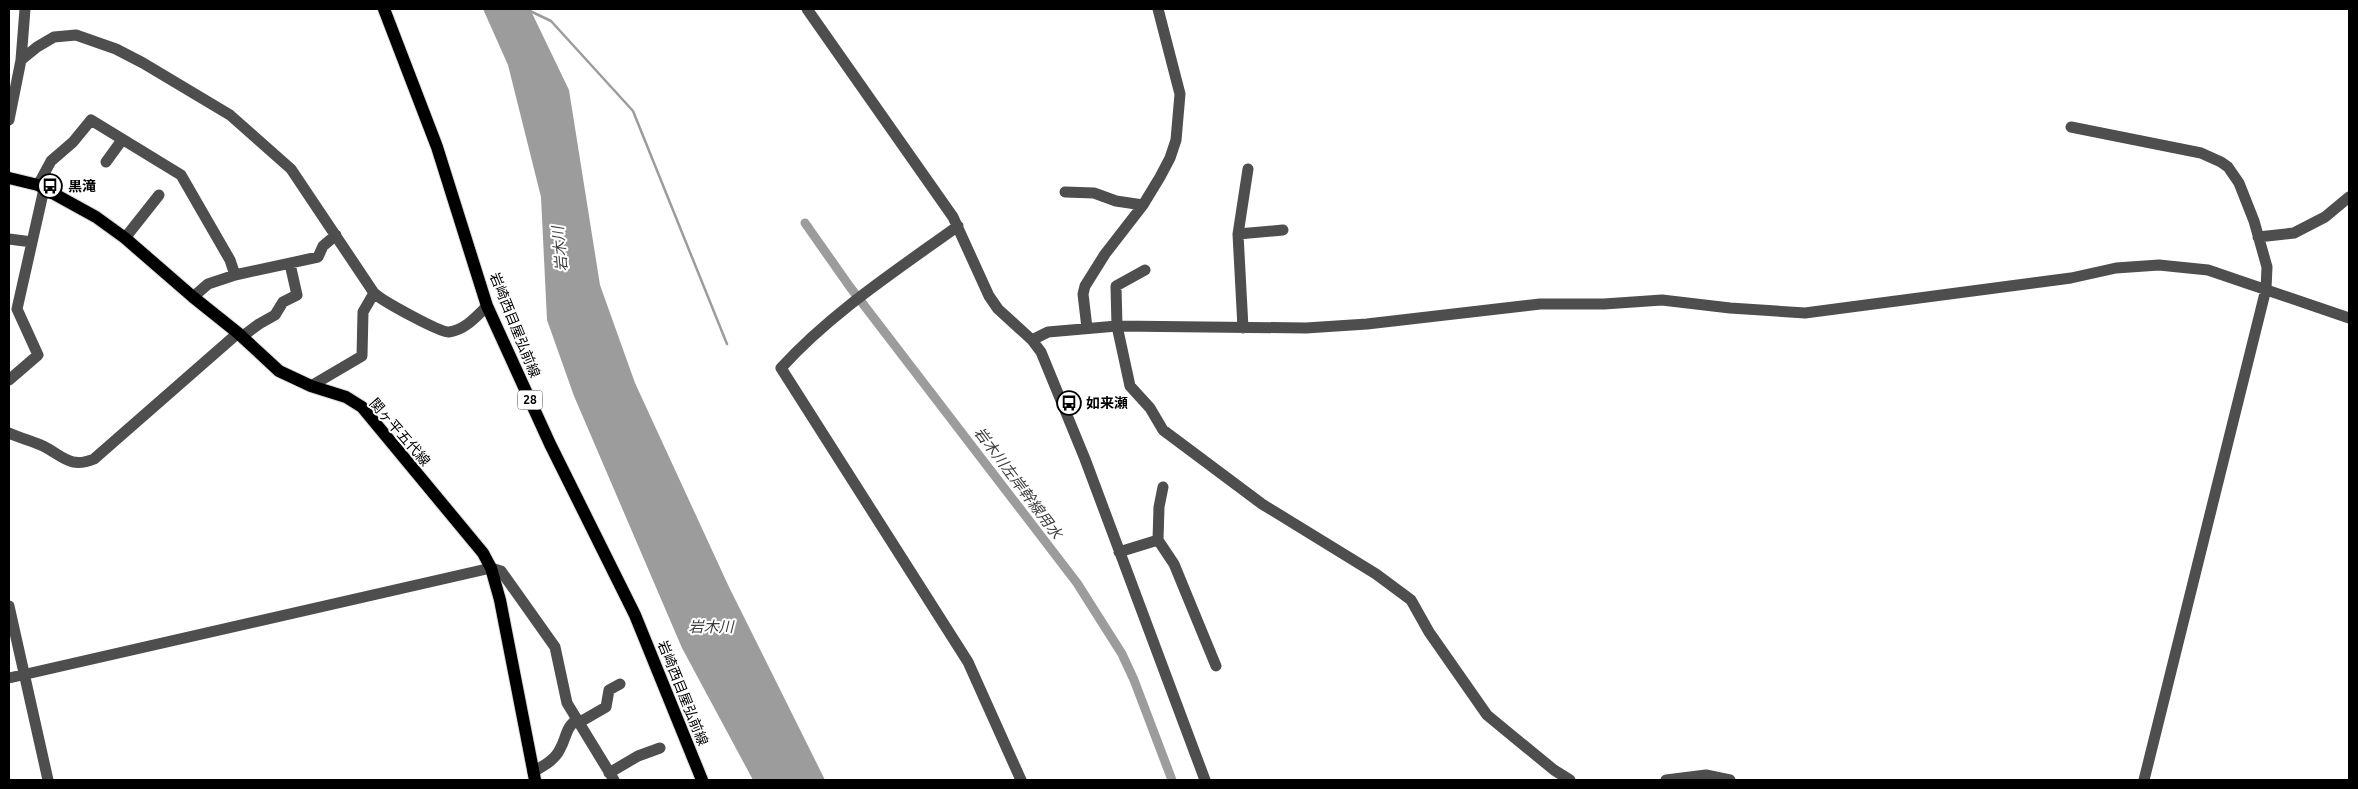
<svg xmlns="http://www.w3.org/2000/svg" width="2358" height="789" font-family="Ubuntu,'Noto Sans JP',sans-serif">
<style>
.water{fill:#9c9c9c}
.lines{fill:none;stroke-linecap:round;stroke-linejoin:round}
.stream{stroke:#9c9c9c;stroke-width:2.5}
.canal{stroke:#9c9c9c;stroke-width:9}
.major-casing{stroke:#dbdbdb;stroke-width:14}
.minor{stroke:#4e4e4e;stroke-width:11}
.major{stroke:#000;stroke-width:12}
.labels{text-anchor:middle;stroke-width:4;stroke-linejoin:round;paint-order:stroke}
.shield{fill:#fff;stroke:#4c4c4c;stroke-width:1}
.shield-label{font-size:12px;font-weight:bold;fill:#000}
.poi-label{font-size:14px;font-weight:bold;fill:#000;stroke:#fff;text-anchor:start}
.street-label{font-size:14px;fill:#000;stroke:#fff}
.water-label{font-size:15px;font-style:italic;fill:#3d3d3d;stroke:#fff}
</style>
<rect width="100%" height="100%" fill="#fff"/>
<!-- water -->
<path class="water" d="M 483,9 L 530,9 L 569,90 L 600,285 L 635,383 L 729,587 L 825,780 L 753,780 L 682,648 L 574,396 L 547,320 L 541,197 L 508,65 Z"/>
<g class="lines">
<!-- stream -->
<path class="stream" d="M 530,11 L 551,21 L 633,111 L 727,344"/>
<!-- canal -->
<path class="canal" d="M 805,223 L 850,287 L 1077,583 L 1122,654 L 1134,680 L 1172,780"/>
<!-- major casing -->
<g class="major-casing">
<path id="major" d="M 384,9 L 437,147 L 487,306 L 550,444 L 635,615 L 702,780
M 9,178 L 38,185 L 96,217 L 125,238 L 193,297 L 238,333 L 279,371 L 311,386 L 346,397 L 362,407 L 483,553 L 491,568 L 500,600 L 535,780"/>
</g>
<!-- minor -->
<path class="minor" d="M 807,9 L 953,217 L 989,296 L 998,309 L 1032,340 L 1041,352 L 1085,459 L 1205,780
M 21,60 L 37,47 L 54,37 L 76,35 L 116,49 L 143,63 L 230,115 L 291,169 L 374,293 C 382,301 441,333 449,332 C 465,330 477,316 487,306
M 9,120 L 21,60 L 25,9
M 2071,127 L 2201,153 L 2221,162 L 2228,167 L 2239,183 L 2254,221 L 2267,267 L 2266,289 L 2144,780
M 106,162 L 122,140
M 38,185 L 51,161 L 73,142 L 91,120 L 181,175 L 230,260 L 235,275 L 208,284 L 193,297
M 1065,192 L 1094,193 L 1116,201 L 1143,205
M 958,226 C 897,270 832,312 781,368 L 968,662 L 1021,780
M 1238,234 L 1283,230
M 2258,237 L 2294,233 L 2325,217 L 2349,197
M 125,238 L 159,195
M 9,239 L 32,242
M 1145,270 L 1116,286 L 1117,326 L 1130,386 L 1150,408 L 1163,430 L 1262,504 L 1376,574 L 1411,600 L 1429,632 L 1487,715 L 1554,770 L 1570,780
M 235,275 L 318,257 L 323,246 L 336,235
M 1087,328 L 1083,294 L 1085,286 L 1105,254 L 1143,205 L 1160,177 L 1170,158 L 1176,140 L 1180,94 L 1158,9
M 1243,328 L 1238,234 L 1248,169
M 243,336 L 259,324 L 275,315 L 283,302 L 297,295 L 290,264
M 1032,340 L 1048,332 L 1117,326 L 1306,328 L 1367,324 L 1540,304 L 1604,304 L 1662,300 L 1730,308 L 1805,313 L 2071,278 L 2116,268 L 2159,265 L 2208,270 L 2349,318
M 9,380 L 38,355 L 17,309 L 44,189
M 311,386 L 362,356 L 363,312 L 374,293
M 9,433 C 20,438 32,441 43,446 C 63,456 70,469 94,459 L 238,333
M 1163,487 L 1159,507 L 1158,540 L 1174,564 L 1216,666
M 1119,552 L 1158,540
M 9,606 L 48,780
M 9,678 L 491,568 L 501,571 L 555,647 L 567,703 L 614,780
M 580,722 L 606,707 L 609,690 L 620,684
M 533,772 C 543,766 555,760 560,749 C 567,737 565,727 578,719
M 609,773 L 638,756 L 660,748
M 1666,780 L 1706,775 L 1730,780"/>
<!-- major -->
<use href="#major" class="major"/>
</g>
<!-- icons -->
<defs>
<g id="bus-ring" transform="scale(1.25)"><circle r="9.5" fill="#fff" stroke="#000" stroke-width="1.5"/><path d="M-5-6H5V4H4V6H2V4H-2V6H-4V4H-5ZM-3.5-4V0h7V-4ZM-3.5 1.2v1.5H-2V1.2ZM2 1.2v1.5H3.5V1.2Z" fill="#000"/></g>
</defs>
<g fill-rule="evenodd">
<use href="#bus-ring" x="50" y="186"/>
<use href="#bus-ring" x="1069" y="403"/>
</g>
<g class="labels">
<!-- shield labels -->
<rect class="shield" x="517.5" y="390.5" width="25" height="19" rx="4"/>
<g class="shield-label">
<text x="530" y="404">28</text>
</g>
<!-- poi labels -->
<g class="poi-label">
<text x="68" y="191">黒滝</text>
<text x="1086" y="408">如来瀬</text>
</g>
<!-- street labels -->
<g class="street-label">
<text transform="translate(515 325) rotate(68)" y="5">岩崎西目屋弘前線</text>
<text transform="translate(400 432) rotate(49)" y="5">関ヶ平五代線</text>
<text transform="translate(683 693) rotate(68)" y="5">岩崎西目屋弘前線</text>
</g>
<!-- water labels -->
<g class="water-label">
<text transform="translate(560 249) rotate(-95)" y="5">岩木川</text>
<text transform="translate(1018 483) rotate(53)" y="5">岩木川左岸幹線用水</text>
<text x="711" y="632">岩木川</text>
</g>
</g>
<!-- border -->
<rect width="2358" height="789" fill="none" stroke="#000000" stroke-width="20"/>
</svg>
